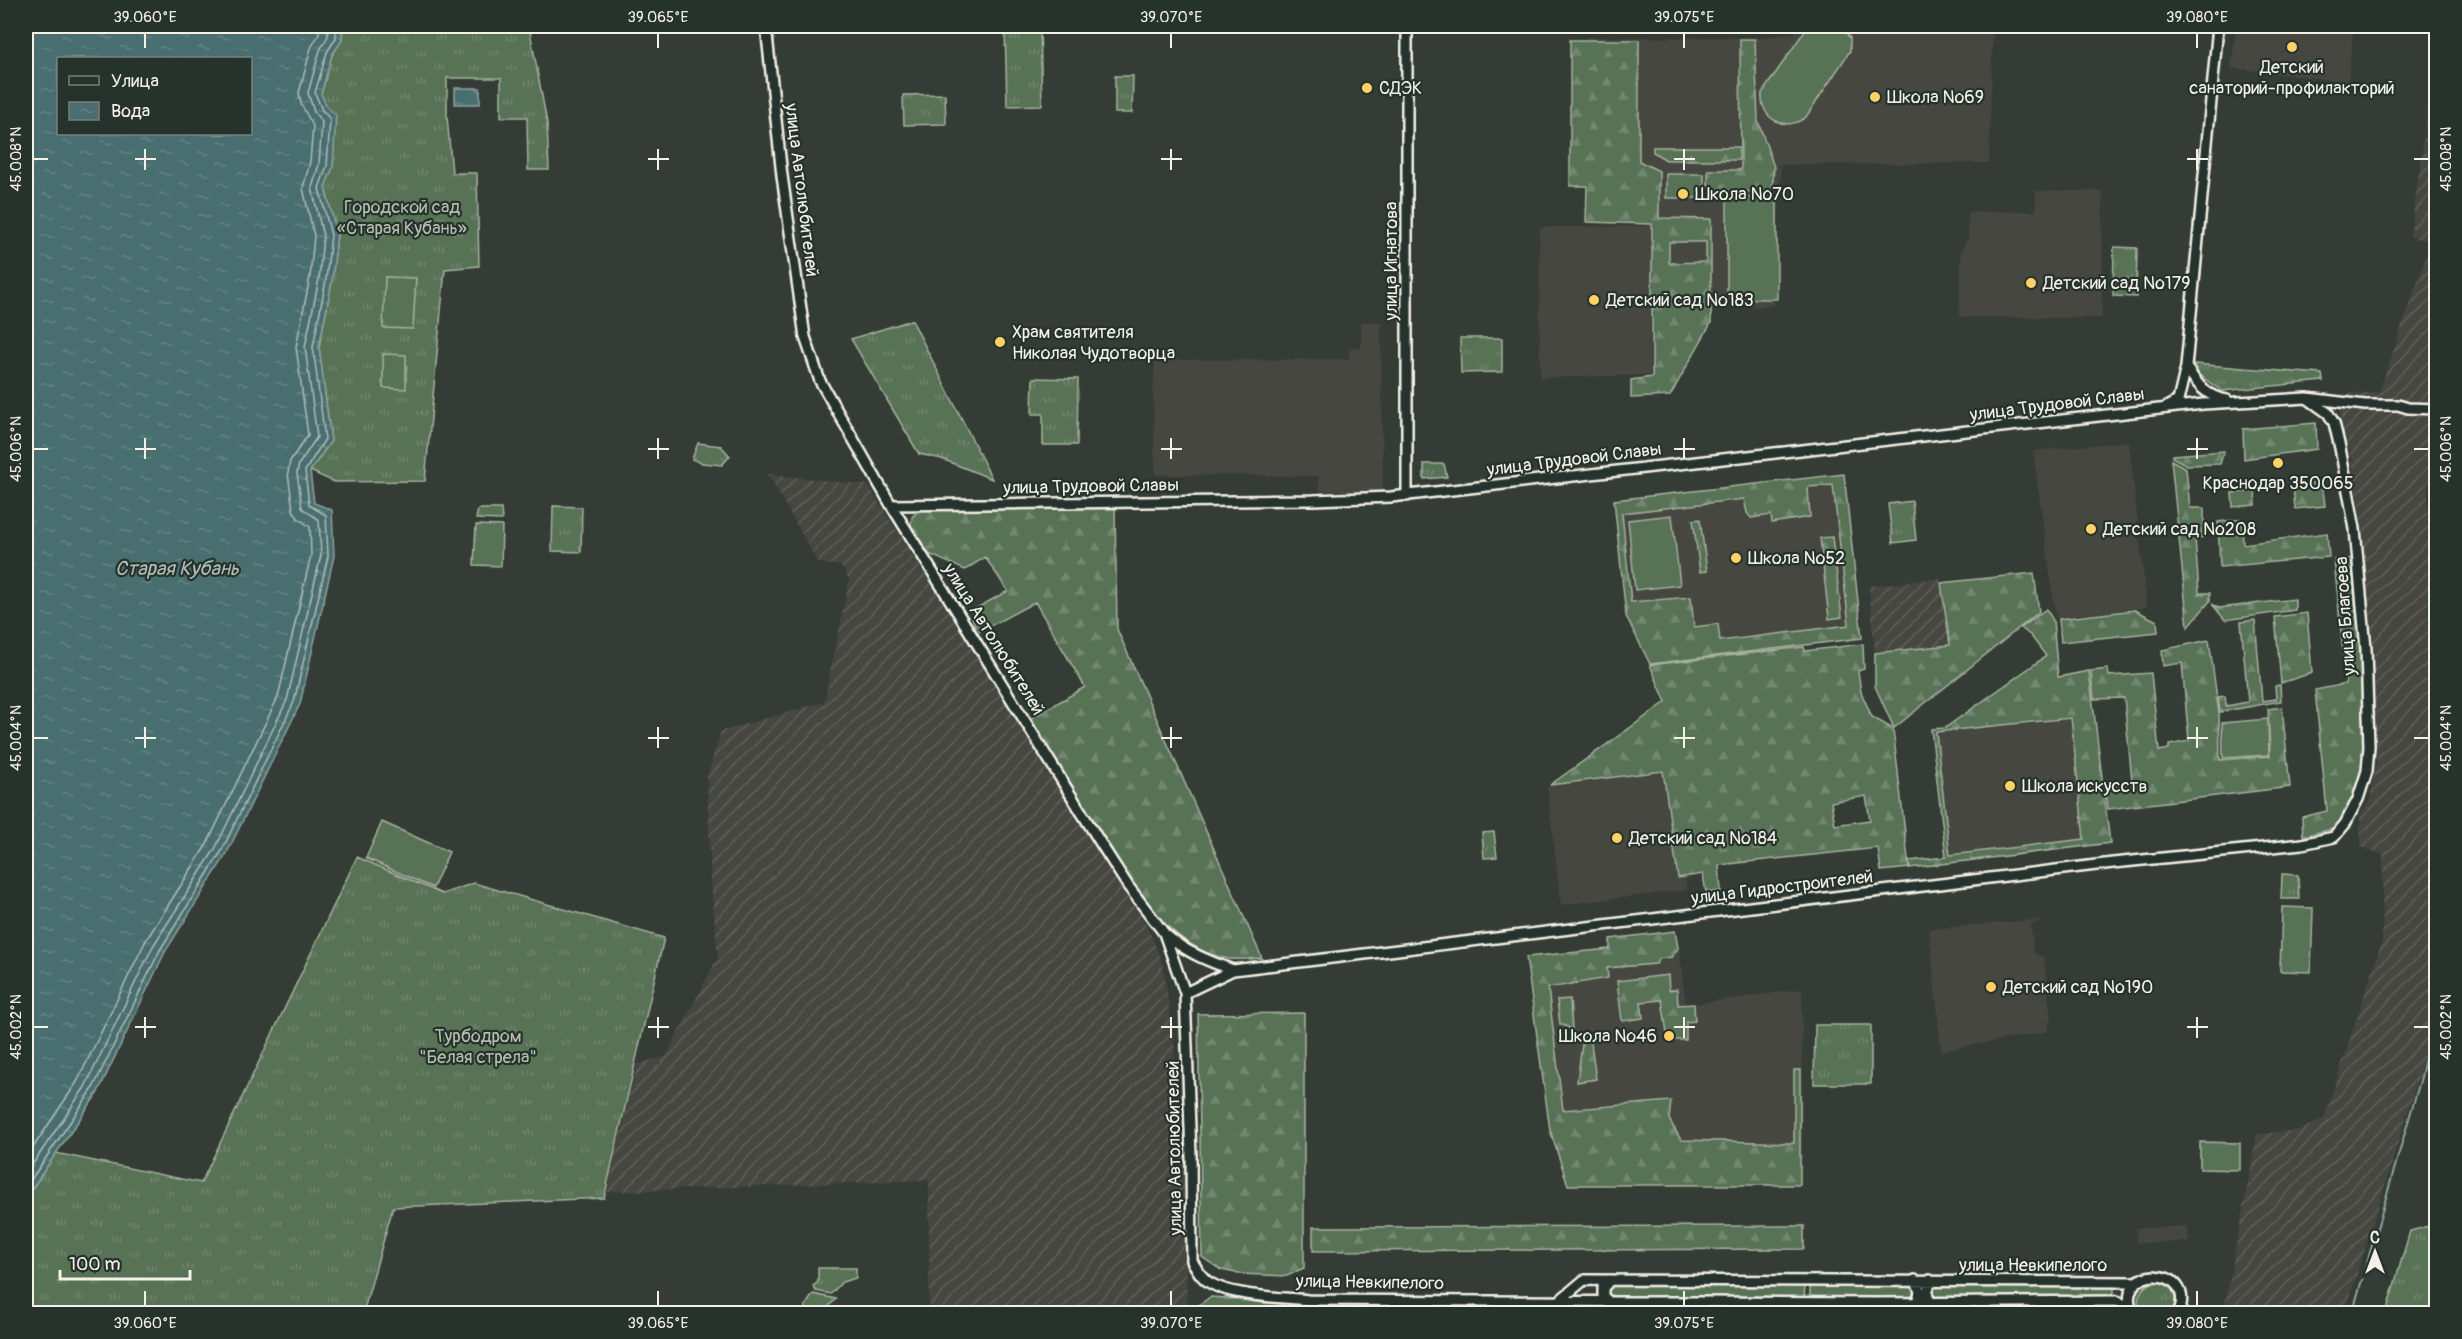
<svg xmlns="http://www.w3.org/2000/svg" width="2462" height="1339" font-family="Pangolin,sans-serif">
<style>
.built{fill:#44463f}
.industrial{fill:url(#industrial-furrows)}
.grass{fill:url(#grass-tufts);stroke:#a6b2a0;stroke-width:1.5}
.forest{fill:url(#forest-firs);stroke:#a6b2a0;stroke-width:1.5;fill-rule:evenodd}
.garden{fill:#597257;stroke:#a6b2a0;stroke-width:1.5}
.water{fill:url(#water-ripples);stroke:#8ea29f;stroke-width:1.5;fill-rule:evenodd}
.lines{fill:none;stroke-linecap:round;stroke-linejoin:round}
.shore{stroke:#b0bdb8;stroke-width:1.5}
.stream{stroke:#8ea29f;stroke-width:2}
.minor-casing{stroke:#f4f1e8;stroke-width:14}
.minor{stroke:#26332d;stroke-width:9}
.ticks{fill:none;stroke:#f4f1e8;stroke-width:2}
.poi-dot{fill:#ffd166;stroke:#26332d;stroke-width:2}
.labels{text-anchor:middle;stroke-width:4.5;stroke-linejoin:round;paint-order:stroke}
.poi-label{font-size:18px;fill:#f4f1e8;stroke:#26332d;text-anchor:start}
.street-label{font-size:18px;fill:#f4f1e8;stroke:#26332d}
.park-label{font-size:18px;fill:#b6beae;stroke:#26332d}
.water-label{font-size:20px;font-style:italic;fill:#b0bdb8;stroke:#26332d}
.neatline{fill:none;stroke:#f4f1e8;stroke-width:2}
.ticks-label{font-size:15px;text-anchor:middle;fill:#f4f1e8}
</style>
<defs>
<pattern id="industrial-furrows" width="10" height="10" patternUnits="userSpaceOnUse" patternTransform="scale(1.5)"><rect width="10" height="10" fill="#44463f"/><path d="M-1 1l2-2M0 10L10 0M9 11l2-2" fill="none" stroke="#60615b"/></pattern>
<pattern id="grass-tufts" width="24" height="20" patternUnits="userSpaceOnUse" patternTransform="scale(1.5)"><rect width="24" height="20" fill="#597257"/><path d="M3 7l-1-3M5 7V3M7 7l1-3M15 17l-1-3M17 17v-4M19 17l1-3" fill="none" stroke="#71876f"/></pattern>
<pattern id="forest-firs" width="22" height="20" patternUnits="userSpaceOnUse" patternTransform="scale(1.5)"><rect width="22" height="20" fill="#597257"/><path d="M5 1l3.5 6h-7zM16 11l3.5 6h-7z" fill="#71876f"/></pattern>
<pattern id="water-ripples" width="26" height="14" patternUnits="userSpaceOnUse" patternTransform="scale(1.5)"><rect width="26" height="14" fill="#4a6e6f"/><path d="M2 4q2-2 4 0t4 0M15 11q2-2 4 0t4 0" fill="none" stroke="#658384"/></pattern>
</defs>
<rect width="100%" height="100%" fill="#343c35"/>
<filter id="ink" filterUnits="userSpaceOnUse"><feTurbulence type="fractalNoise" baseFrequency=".0167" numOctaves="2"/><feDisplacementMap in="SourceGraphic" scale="12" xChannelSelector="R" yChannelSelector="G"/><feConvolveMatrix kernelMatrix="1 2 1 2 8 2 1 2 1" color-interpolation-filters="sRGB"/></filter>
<g filter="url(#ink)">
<!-- built -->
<path class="built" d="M 1798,26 L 1993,26 L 1989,163 L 1772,165 L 1781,167 L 1774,306 L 1650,311 L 1650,375 L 1540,378 L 1539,227 L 1650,226 L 1650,225 L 1586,222 L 1587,37 L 1758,38 L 1793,32 Z
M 2236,26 L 2354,26 L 2348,82 L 2231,68 Z
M 2036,191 L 2103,191 L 2102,318 L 1959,317 L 1961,250 L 1968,238 L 1968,212 L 2036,211 Z
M 1361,322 L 1381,322 L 1383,491 L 1320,491 L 1318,476 L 1155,475 L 1153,393 L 1155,360 L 1349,359 L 1349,348 L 1361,348 Z
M 2129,441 L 2147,607 L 2056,618 L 2033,451 Z
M 1844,474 L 1862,638 L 1650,664 L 1626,616 L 1614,500 Z
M 2070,719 L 2083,838 L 1951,855 L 1936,733 Z
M 1671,740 L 1687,890 L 1561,905 L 1547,787 L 1609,747 Z
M 2044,919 L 2031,925 L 2034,954 L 2044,956 L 2051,1017 L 2047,1032 L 1941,1051 L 1929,929 Z
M 1678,939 L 1686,1005 L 1802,989 L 1802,1159 L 1567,1159 L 1549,1130 L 1527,966 L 1535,965 L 1534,957 Z
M 2188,1226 L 2189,1242 L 2136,1243 L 2136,1228 Z"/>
<!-- industrial -->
<path class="industrial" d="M 2436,47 L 2436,436 L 2428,491 L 2430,835 L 2436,925 L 2436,1012 L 2430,1041 L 2345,1313 L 2223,1314 L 2257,1134 L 2301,1130 L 2324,1118 L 2382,941 L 2383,855 L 2361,847 L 2360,815 L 2370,799 L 2376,763 L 2371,645 L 2360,511 L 2352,463 L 2340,415 L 2341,394 L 2379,392 L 2431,242 L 2410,237 Z
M 768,474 L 868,485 L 1147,926 L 1163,963 L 1173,1035 L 1185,1165 L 1187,1313 L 929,1313 L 929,1180 L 606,1192 L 637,1064 L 666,1056 L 718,957 L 711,885 L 707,776 L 721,731 L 824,702 L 849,580 L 841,566 L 818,563 Z
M 1940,578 L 1950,645 L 1875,652 L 1869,586 Z"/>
<!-- grass -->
<path class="grass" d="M 342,26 L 529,26 L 547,123 L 549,170 L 528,170 L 527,117 L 501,117 L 501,78 L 447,78 L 447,116 L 452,173 L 477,173 L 479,266 L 445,269 L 425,481 L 334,482 L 310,471 L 331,441 L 319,347 L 332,281 L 337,234 L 325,187 L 333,167 L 327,107 L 321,94 L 332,55 L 342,40 Z
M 1005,27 L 1040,27 L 1042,105 L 1007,106 Z
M 1115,76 L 1133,76 L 1132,113 L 1115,113 Z
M 945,94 L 946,124 L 904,125 L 903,95 Z
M 2114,247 L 2137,248 L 2136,297 L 2113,296 Z
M 912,320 L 992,479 L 942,459 L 919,454 L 851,339 Z
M 1460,338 L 1502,338 L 1502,372 L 1461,373 Z
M 2194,364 L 2322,374 L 2323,381 L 2222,391 L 2199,375 Z
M 1033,378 L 1078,379 L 1077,445 L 1043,445 L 1043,414 L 1032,414 Z
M 698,443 L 721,446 L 730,456 L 722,465 L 702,463 L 692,459 Z
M 1424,464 L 1444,464 L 1447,477 L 1424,479 Z
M 2255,491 L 2256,505 L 2233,507 L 2232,493 Z
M 1912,501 L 1916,540 L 1893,543 L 1888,504 Z
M 553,506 L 582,507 L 581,552 L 552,551 Z
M 478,509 L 501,509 L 502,520 L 476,519 Z
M 1700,519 L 1707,571 L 1700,572 L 1693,520 Z
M 1494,832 L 1497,857 L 1484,858 L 1482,833 Z
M 357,857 L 442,894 L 474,883 L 664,938 L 604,1198 L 393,1207 L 363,1313 L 26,1314 L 26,1197 L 56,1153 L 201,1183 Z
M 2282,874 L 2298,875 L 2299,899 L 2281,899 Z
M 1570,999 L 1572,1029 L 1560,1024 L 1557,1000 Z
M 1815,1025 L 1871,1025 L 1871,1084 L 1814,1084 Z
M 2436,1224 L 2436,1313 L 2386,1313 L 2410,1231 Z
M 818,1268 L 856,1268 L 856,1278 L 842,1282 L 831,1294 L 816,1291 L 813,1286 L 818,1282 Z
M 2157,1282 C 2174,1284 2180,1299 2171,1313 L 2143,1313 C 2133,1300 2140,1284 2157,1282 Z
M 1609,1285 L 1805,1286 L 1804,1298 L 1608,1298 L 1606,1296 Z
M 1915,1285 L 1915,1297 L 1810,1297 L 1810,1286 Z
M 1933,1285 L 2114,1286 L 2114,1297 L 1934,1297 Z
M 813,1294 L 836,1299 L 822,1313 L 805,1313 L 806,1305 Z"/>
<!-- forest -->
<path class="forest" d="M 1740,39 L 1755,39 L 1758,121 L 1774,167 L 1772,192 L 1708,191 L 1708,170 L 1741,170 Z
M 1570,40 L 1639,40 L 1639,161 L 1659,171 L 1659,218 L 1711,219 L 1711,323 L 1670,396 L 1631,398 L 1631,380 L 1652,377 L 1652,224 L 1586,222 L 1587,186 L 1570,186 ZM 1669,242 L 1706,242 L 1706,262 L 1669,263 Z
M 1653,147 L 1739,147 L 1739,160 L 1666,160 L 1653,152 Z
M 2316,423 L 2317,449 L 2244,459 L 2243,429 Z
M 2224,451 L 2220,464 L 2187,465 L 2172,457 L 2172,455 Z
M 2171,460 L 2186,468 L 2190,508 L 2204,508 L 2204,537 L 2195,538 L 2199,593 L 2210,593 L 2210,601 L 2188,627 Z
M 1844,474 L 1862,638 L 1650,664 L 1626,616 L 1614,500 ZM 1833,485 L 1849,625 L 1720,641 L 1718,624 L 1694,627 L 1691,597 L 1631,602 L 1622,513 L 1744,499 L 1747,513 L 1751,518 L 1771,515 L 1772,523 L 1810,517 L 1808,487 Z
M 2322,482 L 2325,506 L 2295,509 L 2293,486 Z
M 928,507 L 1115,508 L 1117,629 L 1262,958 C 1250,958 1236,961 1224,958 C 1185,950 1154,915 1131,885 L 1030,719 L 1085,687 L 1035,602 L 977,633 L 972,617 L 973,610 L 1008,591 L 985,557 L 965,570 L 929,554 L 911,525 L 912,517 L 917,512 Z
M 2242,519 L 2243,544 L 2327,533 L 2329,557 L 2220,567 L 2218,522 Z
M 1832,537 L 1842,617 L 1829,619 L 1820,538 Z
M 2357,558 L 2365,700 L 2365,756 L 2361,787 L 2351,811 L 2337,828 L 2303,836 L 2302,817 L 2327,811 L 2315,690 L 2346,684 L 2334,560 Z
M 2034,573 L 2039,612 L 1894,728 L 1875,686 L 1875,653 L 1950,645 L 1941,583 Z
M 2295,599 L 2295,610 L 2225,620 L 2212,604 L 2219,608 Z
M 2046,609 L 2053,620 L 2058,677 L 2089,671 L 2110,843 L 1910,868 L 1909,861 L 1946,857 L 1931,729 L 1945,728 L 2046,656 L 2031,636 L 2021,628 ZM 2071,718 L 2084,839 L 1950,855 L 1936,732 Z
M 2135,610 L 2157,621 L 2158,632 L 2061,642 L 2059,619 Z
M 2307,613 L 2312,673 L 2281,683 L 2275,617 Z
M 2255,620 L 2262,701 L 2276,699 L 2275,686 L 2280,685 L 2281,701 L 2220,712 L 2218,697 L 2225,696 L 2226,706 L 2248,702 L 2241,622 Z
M 2209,640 L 2219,713 L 2220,760 L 2270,756 L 2268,709 L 2282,707 L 2290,787 L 2108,809 L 2105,786 L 2132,781 L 2124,698 L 2094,699 L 2091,671 L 2108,669 L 2109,676 L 2151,673 L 2159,751 L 2169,749 L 2169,745 L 2189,741 L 2182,663 L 2163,666 L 2162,650 Z
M 1863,644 L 1864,669 L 1858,671 L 1861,692 L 1872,717 L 1893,729 L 1909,868 L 1881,871 L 1878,848 L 1719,865 L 1721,891 L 1706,893 L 1703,874 L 1678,878 L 1663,771 L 1550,785 L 1666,702 L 1650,665 L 1804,647 L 1805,651 ZM 1866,796 L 1870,820 L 1835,825 L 1831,802 Z
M 1675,931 L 1678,948 L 1672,957 L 1659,959 L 1656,964 L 1607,968 L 1608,978 L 1548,988 L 1563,1110 L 1671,1101 L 1669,1119 L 1681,1140 L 1794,1143 L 1794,1070 L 1800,1070 L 1800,1185 L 1568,1185 L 1550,1130 L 1526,957 L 1610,949 L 1610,939 Z
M 1668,975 L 1669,990 L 1677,989 L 1678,1005 L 1694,1004 L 1695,1021 L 1686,1022 L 1686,1040 L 1668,1040 L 1662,1000 L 1641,1002 L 1643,1018 L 1622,1021 L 1617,981 Z
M 1304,1013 L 1304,1268 L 1287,1276 L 1241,1274 L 1221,1270 L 1202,1257 L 1198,1014 Z
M 1590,1036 L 1596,1079 L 1577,1082 L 1583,1037 Z
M 1804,1226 L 1804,1249 L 1313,1251 L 1313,1227 Z
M 1210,1297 L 1276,1301 L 1293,1313 L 1200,1313 L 1199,1305 Z"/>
<!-- garden -->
<path class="garden" d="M 1808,26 L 1842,26 L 1850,38 L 1850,51 L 1806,117 C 1786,133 1759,119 1762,93 Z
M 1666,174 L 1704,174 L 1704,198 L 1666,198 Z
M 1727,197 L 1777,198 L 1777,299 L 1727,299 Z
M 385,277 L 416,278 L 413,329 L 383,328 Z
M 383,354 L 406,355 L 406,389 L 383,388 Z
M 1672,515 L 1680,585 L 1635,590 L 1628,520 Z
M 476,525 L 502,526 L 501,566 L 474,565 Z
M 2268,719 L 2269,755 L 2223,758 L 2222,723 Z
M 382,822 L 449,852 L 433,888 L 366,858 Z
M 2282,907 L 2313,908 L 2311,972 L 2280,971 Z
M 2200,1142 L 2240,1143 L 2240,1170 L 2200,1169 Z"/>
<!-- water -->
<path class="water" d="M 26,26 L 342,26 L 342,40 L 332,55 L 321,94 L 327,107 L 336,115 L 333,167 L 325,187 L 337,234 L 332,281 L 319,347 L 331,441 L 310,471 L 314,503 L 332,510 L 334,556 L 300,704 L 226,855 L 165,952 L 97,1094 L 26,1197 ZM 58,58 L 250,58 L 250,134 L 58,134 Z
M 455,88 L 480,88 L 480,104 L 455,104 Z"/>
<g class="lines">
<!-- shore -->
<path class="shore" d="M 26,1158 L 77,1082 L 145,942 L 207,844 L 278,697 L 311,555 L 310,527 L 298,518 L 293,510 L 288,473 L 290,461 L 308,435 L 296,347 L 310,277 L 314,236 L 303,188 L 310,162 L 313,126 L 301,104 L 299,93 L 311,48 L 319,34 L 319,26
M 26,1174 L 85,1087 L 153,946 L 215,849 L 287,700 L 321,555 L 319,520 L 302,508 L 297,473 L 299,464 L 317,437 L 305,347 L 319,279 L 323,236 L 312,188 L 319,164 L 322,122 L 314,112 L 308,93 L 320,50 L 328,36 L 328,26
M 26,1187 L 92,1090 L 160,950 L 221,852 L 294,702 L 328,556 L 326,515 L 309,505 L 305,471 L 325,439 L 313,347 L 326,280 L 331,235 L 319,188 L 327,166 L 330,119 L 322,110 L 315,93 L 327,52 L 336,38 L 336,26"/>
<!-- stream -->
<path class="stream" d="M 2352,1314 L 2420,1081 L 2436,1012"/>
<!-- minor casing -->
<g class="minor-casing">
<path id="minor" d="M 766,26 L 782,176 L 805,337 L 820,381 L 891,505 L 1103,847 L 1128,886 L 1164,933 L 1185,993 L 1191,1155 L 1192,1261 C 1197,1269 1201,1278 1210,1283 C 1234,1297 1280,1297 1308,1300 L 1878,1303 L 2117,1301 L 2130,1307
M 1407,26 L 1407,496
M 2186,367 C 2197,384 2206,397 2227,400
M 2168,406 L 2178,401 L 2186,367 L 2218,26
M 891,505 L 1313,500 L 1391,497 L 2203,404 L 2307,398 L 2365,405 L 2398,405 L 2408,408 L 2436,409
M 1165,934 C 1185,952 1208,961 1233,970
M 1185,993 L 1233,970 L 2113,863 L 2302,844 L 2334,837 L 2345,824 L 2358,799 L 2367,771 L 2369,746 L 2366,649 L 2355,529 L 2340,448 L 2334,423 L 2328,413 L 2307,398
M 1915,1280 C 1921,1289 1921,1294 1916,1303
M 1930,1280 L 1927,1295 L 1931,1303
M 1559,1301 L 1584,1280 L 2136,1282
M 1609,1302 L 1603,1296 L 1603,1288 L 1610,1280
M 2133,1314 C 2111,1263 2200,1264 2178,1314"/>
</g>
<!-- minor -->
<use href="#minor" class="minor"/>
</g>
</g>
<!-- ticks -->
<path class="ticks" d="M 145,33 L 145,48M 658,33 L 658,48M 1171,33 L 1171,48M 1684,33 L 1684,48M 2197,33 L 2197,48M 145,149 L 145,170M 658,149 L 658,170M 1171,149 L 1171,170M 1684,149 L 1684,170M 2197,149 L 2197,170M 33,159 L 48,159M 135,159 L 156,159M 648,159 L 669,159M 1161,159 L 1182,159M 1674,159 L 1695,159M 2187,159 L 2208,159M 2414,159 L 2429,159M 145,438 L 145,459M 658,438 L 658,459M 1171,438 L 1171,459M 1684,438 L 1684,459M 2197,438 L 2197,459M 33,449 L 48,449M 135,449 L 156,449M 648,449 L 669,449M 1161,449 L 1182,449M 1674,449 L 1695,449M 2187,449 L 2208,449M 2414,449 L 2429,449M 145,727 L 145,748M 658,727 L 658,748M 1171,727 L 1171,748M 1684,727 L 1684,748M 2197,727 L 2197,748M 33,738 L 48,738M 135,738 L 156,738M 648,738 L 669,738M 1161,738 L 1182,738M 1674,738 L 1695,738M 2187,738 L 2208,738M 2414,738 L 2429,738M 145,1017 L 145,1038M 658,1017 L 658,1038M 1171,1017 L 1171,1038M 1684,1017 L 1684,1038M 2197,1017 L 2197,1038M 33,1027 L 48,1027M 135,1027 L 156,1027M 648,1027 L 669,1027M 1161,1027 L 1182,1027M 1674,1027 L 1695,1027M 2187,1027 L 2208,1027M 2414,1027 L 2429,1027M 145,1291 L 145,1306M 658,1291 L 658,1306M 1171,1291 L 1171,1306M 1684,1291 L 1684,1306M 2197,1291 L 2197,1306"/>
<!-- markers -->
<g class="poi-dot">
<circle cx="2292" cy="47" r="6"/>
<circle cx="1367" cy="88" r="6"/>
<circle cx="1875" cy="97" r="6"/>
<circle cx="1683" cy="194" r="6"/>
<circle cx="2031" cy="283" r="6"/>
<circle cx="1594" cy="300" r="6"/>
<circle cx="1000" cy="342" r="6"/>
<circle cx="2278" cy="463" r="6"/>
<circle cx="2091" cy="529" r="6"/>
<circle cx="1736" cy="558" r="6"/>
<circle cx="2010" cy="786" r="6"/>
<circle cx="1617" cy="838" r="6"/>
<circle cx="1991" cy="987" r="6"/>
<circle cx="1669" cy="1036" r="6"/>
</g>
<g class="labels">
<!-- poi labels -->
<g class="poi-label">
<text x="2292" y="73" text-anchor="middle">Детский<tspan x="2292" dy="21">санаторий-профилакторий</tspan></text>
<text x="1379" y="94">СДЭК</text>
<text x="1887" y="103">Школа №69</text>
<text x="1695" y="200">Школа №70</text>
<text x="2043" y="289">Детский сад №179</text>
<text x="1606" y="306">Детский сад №183</text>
<text x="1012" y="338">Храм святителя<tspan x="1012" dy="21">Николая Чудотворца</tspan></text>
<text x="2278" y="489" text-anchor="middle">Краснодар 350065</text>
<text x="2103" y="535">Детский сад №208</text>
<text x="1748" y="564">Школа №52</text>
<text x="2022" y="792">Школа искусств</text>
<text x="1629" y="844">Детский сад №184</text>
<text x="2003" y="993">Детский сад №190</text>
<text x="1657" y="1042" text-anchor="end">Школа №46</text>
</g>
<!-- street labels -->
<g class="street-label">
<text transform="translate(802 190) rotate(83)" y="6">улица Автолюбителей</text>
<text transform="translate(1391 261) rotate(-90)" y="6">улица Игнатова</text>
<text transform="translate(2057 404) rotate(-7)" y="6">улица Трудовой Славы</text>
<text transform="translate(1574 459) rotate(-7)" y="6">улица Трудовой Славы</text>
<text transform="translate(1091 486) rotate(-1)" y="6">улица Трудовой Славы</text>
<text transform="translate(2345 616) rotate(-94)" y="6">улица Благоева</text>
<text transform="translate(994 639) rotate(58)" y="6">улица Автолюбителей</text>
<text transform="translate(1782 887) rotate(-7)" y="6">улица Гидростроителей</text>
<text transform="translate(1174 1148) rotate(-91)" y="6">улица Автолюбителей</text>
<text x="2033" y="1271">улица Невкипелого</text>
<text transform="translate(1370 1282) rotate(1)" y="6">улица Невкипелого</text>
</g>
<!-- park labels -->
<g class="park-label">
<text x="402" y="213">Городской сад<tspan x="402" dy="21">«Старая Кубань»</tspan></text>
<text x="478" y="1042">Турбодром<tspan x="478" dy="21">"Белая стрела"</tspan></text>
</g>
<!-- water labels -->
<g class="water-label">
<text x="177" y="575">Старая Кубань</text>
</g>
</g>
<!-- margin -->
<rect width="2462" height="1339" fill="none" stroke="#26332d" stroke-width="66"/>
<!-- legend -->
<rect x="57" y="57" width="195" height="78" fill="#26332d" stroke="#787f78" stroke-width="1.5"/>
<rect x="69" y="76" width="30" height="9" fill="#26332d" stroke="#787f78" stroke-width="1.5"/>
<text x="111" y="87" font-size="18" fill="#f4f1e8">Улица</text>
<rect x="69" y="102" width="30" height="18" fill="url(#water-ripples)" stroke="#787f78" stroke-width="1.5"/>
<text x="111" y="117" font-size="18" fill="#f4f1e8">Вода</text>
<!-- north arrow -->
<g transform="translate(2375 1252)" stroke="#26332d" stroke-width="4.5" paint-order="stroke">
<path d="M0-4.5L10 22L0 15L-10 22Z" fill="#f4f1e8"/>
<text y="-9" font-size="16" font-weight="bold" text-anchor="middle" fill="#f4f1e8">С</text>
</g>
<!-- scale -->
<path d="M60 1270v9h130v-9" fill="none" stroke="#f4f1e8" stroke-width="3"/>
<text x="69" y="1270" font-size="18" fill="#f4f1e8" stroke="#26332d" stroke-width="4.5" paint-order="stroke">100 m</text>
<rect x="33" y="33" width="2396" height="1273" class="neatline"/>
<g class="ticks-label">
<text x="145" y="22">39.060°E</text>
<text x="658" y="22">39.065°E</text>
<text x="1171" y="22">39.070°E</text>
<text x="1684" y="22">39.075°E</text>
<text x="2197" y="22">39.080°E</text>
<text transform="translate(16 159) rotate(-90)" y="5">45.008°N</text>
<text transform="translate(2446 159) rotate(-90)" y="5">45.008°N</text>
<text transform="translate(16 449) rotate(-90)" y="5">45.006°N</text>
<text transform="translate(2446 449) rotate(-90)" y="5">45.006°N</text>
<text transform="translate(16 738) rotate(-90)" y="5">45.004°N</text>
<text transform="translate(2446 738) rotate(-90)" y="5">45.004°N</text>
<text transform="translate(16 1027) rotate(-90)" y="5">45.002°N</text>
<text transform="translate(2446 1027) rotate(-90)" y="5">45.002°N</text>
<text x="145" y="1328">39.060°E</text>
<text x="658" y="1328">39.065°E</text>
<text x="1171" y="1328">39.070°E</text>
<text x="1684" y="1328">39.075°E</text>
<text x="2197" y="1328">39.080°E</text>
</g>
</svg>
